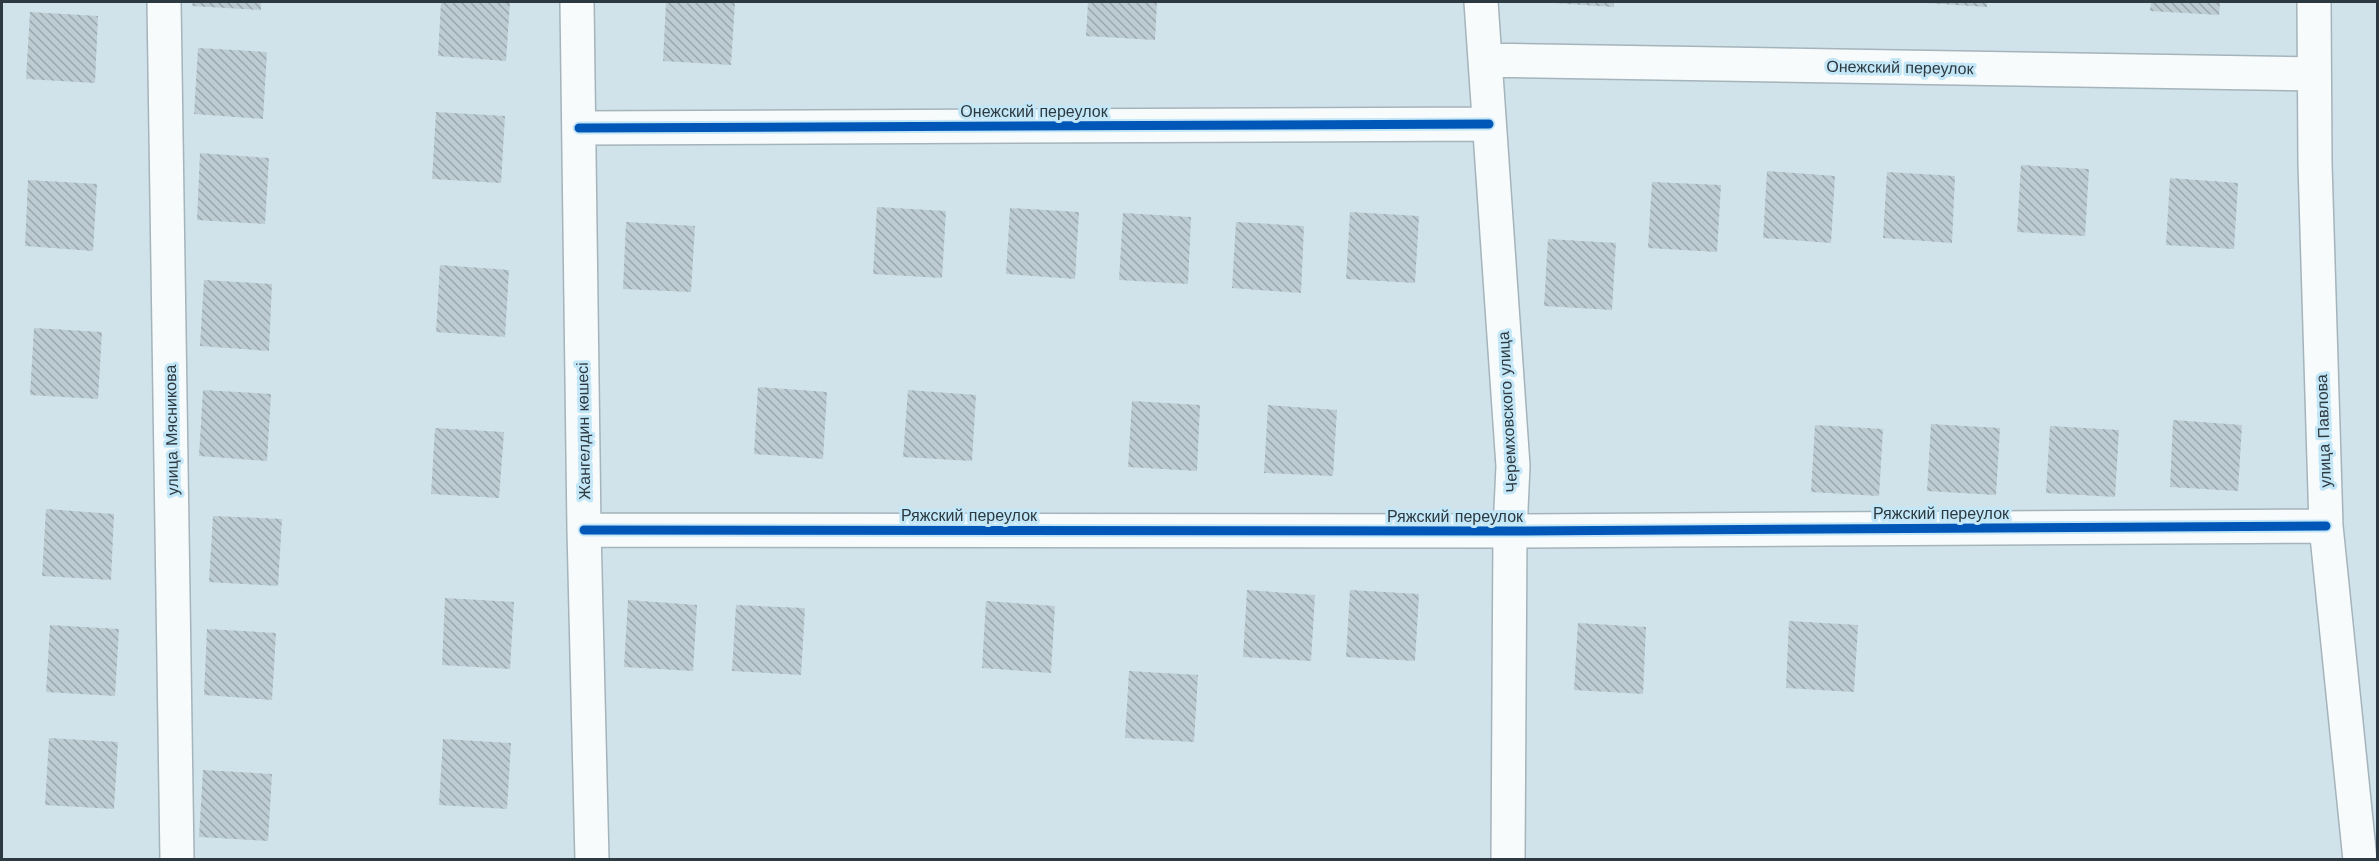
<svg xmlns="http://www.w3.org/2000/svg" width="2379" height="861" font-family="'Work Sans',sans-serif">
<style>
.building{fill:url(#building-back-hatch)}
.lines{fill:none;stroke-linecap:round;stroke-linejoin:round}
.minor-casing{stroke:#a5b3ba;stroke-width:36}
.minor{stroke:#f8fbfc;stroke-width:33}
.cycleway-casing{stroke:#c4e7f7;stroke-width:13}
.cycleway{stroke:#0057b8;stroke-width:9}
.labels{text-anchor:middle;stroke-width:6;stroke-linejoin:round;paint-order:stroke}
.street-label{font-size:16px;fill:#2c3940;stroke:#c4e7f7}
</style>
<defs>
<pattern id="building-back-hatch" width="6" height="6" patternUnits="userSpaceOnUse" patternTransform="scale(1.5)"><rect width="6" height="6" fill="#bdccd3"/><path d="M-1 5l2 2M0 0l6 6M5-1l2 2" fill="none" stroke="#9aa7ad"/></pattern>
</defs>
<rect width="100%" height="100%" fill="#d0e3eb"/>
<!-- building -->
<path class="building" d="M 193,2 L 261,2 L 261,10 L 192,6 Z
M 441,2 L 510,2 L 506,61 L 438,56 Z
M 666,2 L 735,2 L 731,65 L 663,61 Z
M 1088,2 L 1157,2 L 1155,40 L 1086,36 Z
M 1553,2 L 1614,2 L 1614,7 L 1553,3 Z
M 1926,2 L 1987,2 L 1987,7 L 1926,3 Z
M 2151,2 L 2220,2 L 2219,15 L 2150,11 Z
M 30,12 L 98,16 L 95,83 L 26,79 Z
M 198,48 L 267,52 L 263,119 L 194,114 Z
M 436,112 L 505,116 L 501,183 L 432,179 Z
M 200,153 L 269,158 L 265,224 L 197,220 Z
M 2021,165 L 2089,169 L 2085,236 L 2017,232 Z
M 1767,171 L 1835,176 L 1831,243 L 1763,238 Z
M 1887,172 L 1955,176 L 1952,243 L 1883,238 Z
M 2170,178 L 2238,183 L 2234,249 L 2166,245 Z
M 28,180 L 97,184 L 93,251 L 25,246 Z
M 1652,182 L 1721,185 L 1717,252 L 1648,248 Z
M 877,207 L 946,211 L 942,278 L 873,274 Z
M 1010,208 L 1079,212 L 1075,279 L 1006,274 Z
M 1350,212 L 1419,216 L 1415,283 L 1346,279 Z
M 1123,213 L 1191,217 L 1188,284 L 1119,280 Z
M 626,222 L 695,226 L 691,292 L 623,289 Z
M 1236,222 L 1304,226 L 1301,293 L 1232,288 Z
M 1548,239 L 1616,243 L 1612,310 L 1544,306 Z
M 440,265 L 509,270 L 505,337 L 436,332 Z
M 204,280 L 272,284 L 269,351 L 200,346 Z
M 34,328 L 102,332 L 98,399 L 30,395 Z
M 758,387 L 827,392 L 823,459 L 754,454 Z
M 203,390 L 271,394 L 267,461 L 199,456 Z
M 908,390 L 976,395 L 972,461 L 903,457 Z
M 1132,401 L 1200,405 L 1197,471 L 1128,467 Z
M 1268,405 L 1337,410 L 1333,476 L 1264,473 Z
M 2173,420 L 2242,425 L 2238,491 L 2170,487 Z
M 1931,424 L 2000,428 L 1996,495 L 1927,491 Z
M 1815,425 L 1883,429 L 1879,496 L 1811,492 Z
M 2050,426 L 2119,430 L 2115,497 L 2046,493 Z
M 435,428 L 504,432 L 499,498 L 431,494 Z
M 46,509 L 114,514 L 111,580 L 42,576 Z
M 213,516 L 282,519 L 278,586 L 209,582 Z
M 1247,590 L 1315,595 L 1311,661 L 1243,657 Z
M 1350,590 L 1419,594 L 1415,661 L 1346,657 Z
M 445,598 L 514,602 L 510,669 L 442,665 Z
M 628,600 L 697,605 L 693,671 L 624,667 Z
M 986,601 L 1055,606 L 1051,673 L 982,668 Z
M 736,605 L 805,608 L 801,675 L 732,671 Z
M 1789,621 L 1858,625 L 1854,692 L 1786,688 Z
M 1578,623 L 1646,627 L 1643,694 L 1574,690 Z
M 50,625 L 119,629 L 115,696 L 46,692 Z
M 207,629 L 276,633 L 272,700 L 204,695 Z
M 1129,671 L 1198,675 L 1194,742 L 1125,738 Z
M 49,738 L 118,742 L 114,809 L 45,805 Z
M 443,739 L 511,743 L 507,809 L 439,805 Z
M 203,770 L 272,774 L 268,841 L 199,837 Z"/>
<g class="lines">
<!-- minor casing -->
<g class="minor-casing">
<path id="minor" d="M 164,2 L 177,860
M 577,2 L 584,530 L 592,860
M 1481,2 L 1513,466 L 1510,531 L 1508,860
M 2314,2 L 2315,164 L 2326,526 L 2360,860
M 1485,60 L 2314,74
M 579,128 L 1489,124
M 584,530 L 1510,531 L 2326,526"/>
</g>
<!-- minor -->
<use href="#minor" class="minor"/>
<!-- cycleway casing -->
<g class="cycleway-casing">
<path id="cycleway" d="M 579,128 L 1489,124
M 584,530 L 1510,531 L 2326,526"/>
</g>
<!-- cycleway -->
<use href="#cycleway" class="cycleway"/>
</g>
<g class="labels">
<!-- street labels -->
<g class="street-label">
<text transform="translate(1900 67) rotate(1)" y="6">Онежский переулок</text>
<text x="1034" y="117">Онежский переулок</text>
<text transform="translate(1507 412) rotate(-93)" y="6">Черемховского улица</text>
<text transform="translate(171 430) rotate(-91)" y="6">улица Мясникова</text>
<text transform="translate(583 431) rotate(-91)" y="6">Жангелдин көшесі</text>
<text transform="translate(2323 431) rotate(-92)" y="6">улица Павлова</text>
<text x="1941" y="519">Ряжский переулок</text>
<text x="969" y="521">Ряжский переулок</text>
<text x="1455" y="522">Ряжский переулок</text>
</g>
</g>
<!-- border -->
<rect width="2379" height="861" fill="none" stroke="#2c3940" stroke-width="6"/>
</svg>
